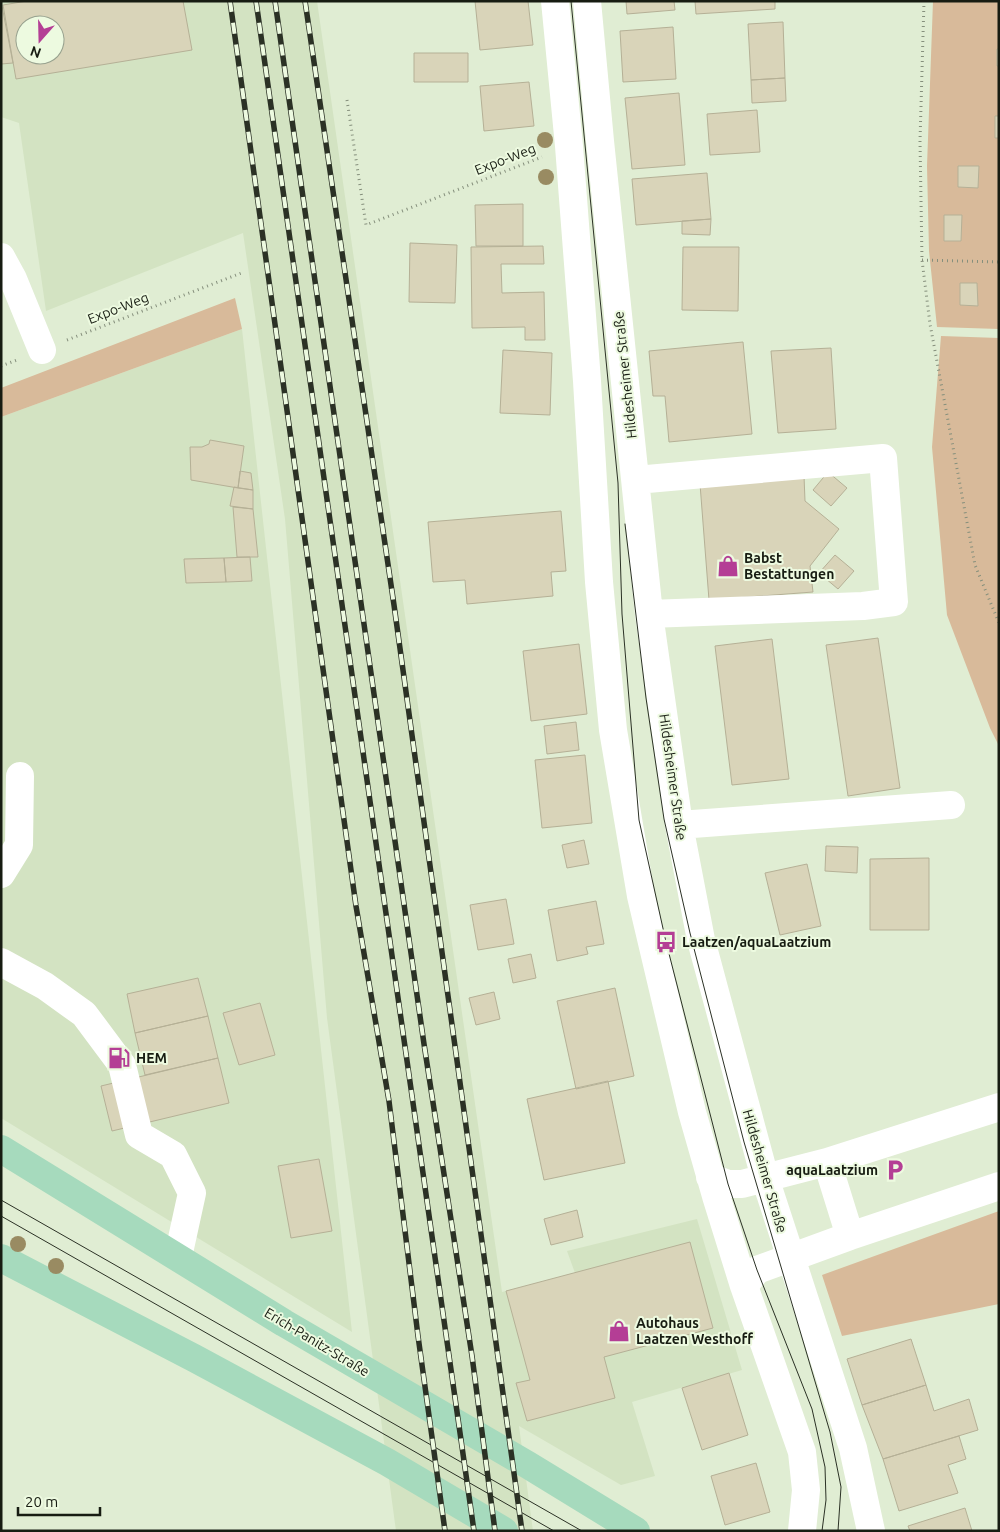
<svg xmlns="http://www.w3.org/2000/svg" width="1000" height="1532" font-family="Ubuntu,sans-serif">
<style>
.built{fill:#d3e3c2;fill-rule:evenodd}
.green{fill:#d8ba9a}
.building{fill:#d9d4b9;stroke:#b5b096;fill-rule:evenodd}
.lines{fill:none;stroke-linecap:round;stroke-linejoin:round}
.path{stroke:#858f7c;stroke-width:3;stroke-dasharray:1 4;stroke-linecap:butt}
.minor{stroke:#fff;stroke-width:28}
.major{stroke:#a6dabd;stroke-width:28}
.tram{stroke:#2b3125;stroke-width:1}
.rail-casing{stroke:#2b3125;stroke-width:5.5}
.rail{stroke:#edfae0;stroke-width:4;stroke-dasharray:11;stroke-linecap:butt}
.tree{fill:#998b62}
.labels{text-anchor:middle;stroke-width:4;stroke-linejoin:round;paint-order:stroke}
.street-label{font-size:14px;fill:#171c12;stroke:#edfae0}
.poi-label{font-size:14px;font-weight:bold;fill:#171c12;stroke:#edfae0;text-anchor:start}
</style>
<rect width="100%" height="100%" fill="#e0edd3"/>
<!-- built -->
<path class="built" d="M 1,1 L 317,1 L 502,1292 L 575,1273 L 567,1251 L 697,1219 L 742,1370 L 632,1402 L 655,1476 L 621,1485 L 519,1426 L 533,1531 L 396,1531 L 327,1018 L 285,519 L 243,233 L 46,311 L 19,123 L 1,117 ZM 25,25 L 55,25 L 55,55 L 25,55 Z
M 242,329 L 352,1332 L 1,1118 L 1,417 Z"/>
<!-- green -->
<path class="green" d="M 933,1 L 999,1 L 999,329 L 937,327 L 929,251 L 927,166 Z
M 235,298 L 242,329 L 1,417 L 1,388 Z
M 941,336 L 999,338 L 999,746 L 990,728 L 947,615 L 932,447 Z
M 999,1211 L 999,1304 L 842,1336 L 822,1275 Z"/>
<!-- building -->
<path class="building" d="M 1,1 L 13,63 L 1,64 Z
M 27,1 L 183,1 L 192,50 L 16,79 L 3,5 ZM 25,25 L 55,25 L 55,55 L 25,55 Z
M 475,1 L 528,1 L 533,45 L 480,50 Z
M 626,1 L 674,1 L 675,10 L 627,14 Z
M 695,1 L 775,1 L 775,9 L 696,14 Z
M 783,22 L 785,78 L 751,80 L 748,24 Z
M 673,27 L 676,79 L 623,82 L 620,31 Z
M 997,49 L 999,49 L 999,66 L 997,66 Z
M 414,53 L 468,53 L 468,82 L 414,82 Z
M 785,78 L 786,101 L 752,103 L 751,80 Z
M 529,82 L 534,126 L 484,131 L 480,86 Z
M 679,93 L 685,165 L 632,169 L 625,98 Z
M 757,110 L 760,152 L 710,155 L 707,114 Z
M 995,116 L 999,116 L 999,138 L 995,138 Z
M 958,166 L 979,166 L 978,188 L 958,187 Z
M 707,173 L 711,219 L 636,225 L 632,179 Z
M 523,204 L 523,246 L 476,246 L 475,205 Z
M 944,215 L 962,215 L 961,241 L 944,241 Z
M 711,219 L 710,235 L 682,234 L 682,221 Z
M 410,243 L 457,245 L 455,303 L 409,302 Z
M 543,246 L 544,264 L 501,264 L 502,293 L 544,292 L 545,340 L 525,340 L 525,327 L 472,328 L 471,247 Z
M 683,247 L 739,247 L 738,311 L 682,310 Z
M 960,283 L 977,283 L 978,306 L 960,305 Z
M 743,342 L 752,434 L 669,442 L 665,396 L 653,396 L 649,351 Z
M 831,348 L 836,429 L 778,433 L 771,351 Z
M 503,350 L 552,353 L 550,415 L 500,413 Z
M 210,440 L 244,446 L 238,488 L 191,480 L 190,447 L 202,447 L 209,444 Z
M 240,471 L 251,473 L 253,490 L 238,488 Z
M 828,472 L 847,488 L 831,506 L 813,490 Z
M 804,476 L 805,501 L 839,529 L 810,566 L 813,592 L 709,600 L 700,484 Z
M 234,487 L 253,490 L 253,509 L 230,506 Z
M 233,507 L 253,509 L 258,557 L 237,557 Z
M 561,511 L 566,571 L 551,572 L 553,596 L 467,604 L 465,580 L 433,582 L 428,522 Z
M 835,555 L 854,571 L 838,589 L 819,573 Z
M 250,557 L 252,581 L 226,582 L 224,558 Z
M 224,558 L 226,582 L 186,583 L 184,559 Z
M 878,638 L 900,788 L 848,796 L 826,645 Z
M 772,639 L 789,779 L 732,785 L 715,646 Z
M 579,644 L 587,714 L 531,721 L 523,651 Z
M 576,722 L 579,750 L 547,754 L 544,726 Z
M 585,755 L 592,823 L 542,828 L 535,760 Z
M 584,840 L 589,864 L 567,868 L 562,845 Z
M 826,846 L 858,847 L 857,873 L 825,871 Z
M 929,858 L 929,930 L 870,930 L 870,859 Z
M 807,864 L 821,926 L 780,935 L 765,873 Z
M 506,899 L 514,944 L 478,950 L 470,905 Z
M 596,901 L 604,944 L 586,947 L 588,954 L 557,961 L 548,910 Z
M 531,954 L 536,978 L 513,983 L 508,959 Z
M 198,978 L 208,1016 L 135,1033 L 127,994 Z
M 615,988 L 634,1076 L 576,1089 L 557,1001 Z
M 494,992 L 500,1019 L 476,1025 L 469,998 Z
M 260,1003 L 275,1055 L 239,1065 L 223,1013 Z
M 208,1016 L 218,1058 L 145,1075 L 135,1033 Z
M 218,1058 L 229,1103 L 112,1131 L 101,1086 Z
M 608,1081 L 625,1163 L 544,1180 L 527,1099 Z
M 319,1159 L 332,1231 L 291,1238 L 278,1166 Z
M 577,1210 L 583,1237 L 551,1245 L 544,1219 Z
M 690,1242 L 713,1328 L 604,1357 L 615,1398 L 527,1421 L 516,1383 L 530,1380 L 506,1291 Z
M 911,1339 L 926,1385 L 862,1405 L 847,1359 Z
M 729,1373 L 748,1435 L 702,1450 L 682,1388 Z
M 926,1385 L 934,1411 L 969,1399 L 978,1430 L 883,1459 L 862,1405 Z
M 959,1436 L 966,1459 L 948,1465 L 958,1493 L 899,1511 L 883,1459 Z
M 756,1463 L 770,1512 L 725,1525 L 711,1476 Z
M 965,1508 L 972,1531 L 910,1531 L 908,1526 Z"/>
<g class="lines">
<!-- path -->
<path class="path" d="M 924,1 L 920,141 L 922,260 L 930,324 L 975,565 L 999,623
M 347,100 L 366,225 L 542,157
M 922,260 L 999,262
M 67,340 L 244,272
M 1,366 L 17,360"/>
<!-- minor -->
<path class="minor" d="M 555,1 L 569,146 L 587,381 L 599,582 L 613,730 L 641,896 L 692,1112 L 716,1196 L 744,1286 L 802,1452 L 806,1490 L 802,1531
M 587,1 L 600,141 L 649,614 L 679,825 L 701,940 L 765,1178 L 853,1448 L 871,1531
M 1,257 L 13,279 L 42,350
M 636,480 L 883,458 L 894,602 L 863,606 L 649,614
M 679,825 L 951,805
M 1,874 L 19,845 L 20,776
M 1,962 L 45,986 L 84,1014 L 122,1065 L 139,1135 L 173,1155 L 192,1193 L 178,1257
M 710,1177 L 728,1184 L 742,1184 L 827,1162
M 850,1236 L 827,1162 L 999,1107
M 744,1286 L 757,1270 L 850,1236 L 999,1186"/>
<!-- major -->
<path class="major" d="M 1,1149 L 284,1323 L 528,1465 L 636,1531
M 1,1258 L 194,1358 L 387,1462 L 504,1531"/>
<!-- tram -->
<path class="tram" d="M 571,1 L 618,483 L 622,614 L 639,820 L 666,942 L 728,1184 L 757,1270 L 812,1409 L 825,1467 L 826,1500 L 822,1531
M 625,524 L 646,698 L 664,819 L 690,933 L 744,1142 L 830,1432 L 841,1487 L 838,1531
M 1,1200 L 582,1531
M 1,1216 L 554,1531"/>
<!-- rail casing -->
<g class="rail-casing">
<path id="rail" d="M 230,1 L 356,906 L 389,1101 L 418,1336 L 445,1531
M 256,1 L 474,1531
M 275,1 L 424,1044 L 472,1356 L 495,1531
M 305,1 L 394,605 L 522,1531"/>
</g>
<!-- rail -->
<use href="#rail" class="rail"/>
</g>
<!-- trees -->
<g class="tree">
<circle cx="545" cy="140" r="8"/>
<circle cx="546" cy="177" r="8"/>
<circle cx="18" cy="1244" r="8"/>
<circle cx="56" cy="1266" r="8"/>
</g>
<!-- icons -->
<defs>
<g id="shop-bare" transform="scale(1.725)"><path d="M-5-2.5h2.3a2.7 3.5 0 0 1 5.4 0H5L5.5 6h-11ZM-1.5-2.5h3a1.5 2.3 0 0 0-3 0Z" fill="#b43e95" stroke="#edfae0" stroke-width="2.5" paint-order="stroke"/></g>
<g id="bus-bare" transform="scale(1.725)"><path d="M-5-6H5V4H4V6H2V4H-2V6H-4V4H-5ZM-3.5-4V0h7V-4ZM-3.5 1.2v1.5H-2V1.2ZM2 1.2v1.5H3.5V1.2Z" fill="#b43e95" stroke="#edfae0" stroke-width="2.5" paint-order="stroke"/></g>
<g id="fuel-bare" transform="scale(1.725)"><path d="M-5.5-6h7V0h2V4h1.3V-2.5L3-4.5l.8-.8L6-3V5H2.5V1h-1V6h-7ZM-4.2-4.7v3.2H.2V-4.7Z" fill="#b43e95" stroke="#edfae0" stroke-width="2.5" paint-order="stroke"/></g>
<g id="parking-bare" transform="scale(1.725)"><path d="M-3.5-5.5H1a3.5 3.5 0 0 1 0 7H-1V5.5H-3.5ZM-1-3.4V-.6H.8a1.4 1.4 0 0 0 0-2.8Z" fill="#b43e95" stroke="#edfae0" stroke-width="2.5" paint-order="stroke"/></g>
</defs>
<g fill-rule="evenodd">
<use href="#shop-bare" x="728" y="566"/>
<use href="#bus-bare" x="666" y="942"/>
<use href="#fuel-bare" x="119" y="1058"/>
<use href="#parking-bare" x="895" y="1170"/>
<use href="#shop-bare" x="619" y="1331"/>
</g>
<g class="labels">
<!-- street labels -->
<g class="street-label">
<text transform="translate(505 159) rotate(-21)" y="5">Expo-Weg</text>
<text transform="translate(118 308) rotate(-21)" y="5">Expo-Weg</text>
<text transform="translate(625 375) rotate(-96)" y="5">Hildesheimer Straße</text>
<text transform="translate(673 777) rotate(82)" y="5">Hildesheimer Straße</text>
<text transform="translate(765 1171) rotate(74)" y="5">Hildesheimer Straße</text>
<text transform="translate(317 1342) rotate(31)" y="5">Erich-Panitz-Straße</text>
</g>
<!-- poi labels -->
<g class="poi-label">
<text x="744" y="563">Babst<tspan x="744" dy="16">Bestattungen</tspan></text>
<text x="682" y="947">Laatzen/aquaLaatzium</text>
<text x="136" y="1063">HEM</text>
<text x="878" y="1175" text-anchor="end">aquaLaatzium</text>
<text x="636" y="1328">Autohaus<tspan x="636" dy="16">Laatzen Westhoff</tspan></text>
</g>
</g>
<!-- border -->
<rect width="1000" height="1532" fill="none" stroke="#171c12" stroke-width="5"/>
<!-- north arrow -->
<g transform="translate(40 40) rotate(200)"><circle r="24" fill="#edfae0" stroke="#97a18e"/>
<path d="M0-4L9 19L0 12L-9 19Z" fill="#b43e95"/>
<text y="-8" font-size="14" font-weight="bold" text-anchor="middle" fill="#171c12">N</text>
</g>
<!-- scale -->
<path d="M18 1507v8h82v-8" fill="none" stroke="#171c12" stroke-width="2.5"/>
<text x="25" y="1507" font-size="15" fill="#171c12" stroke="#edfae0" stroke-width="4" paint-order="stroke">20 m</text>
</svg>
